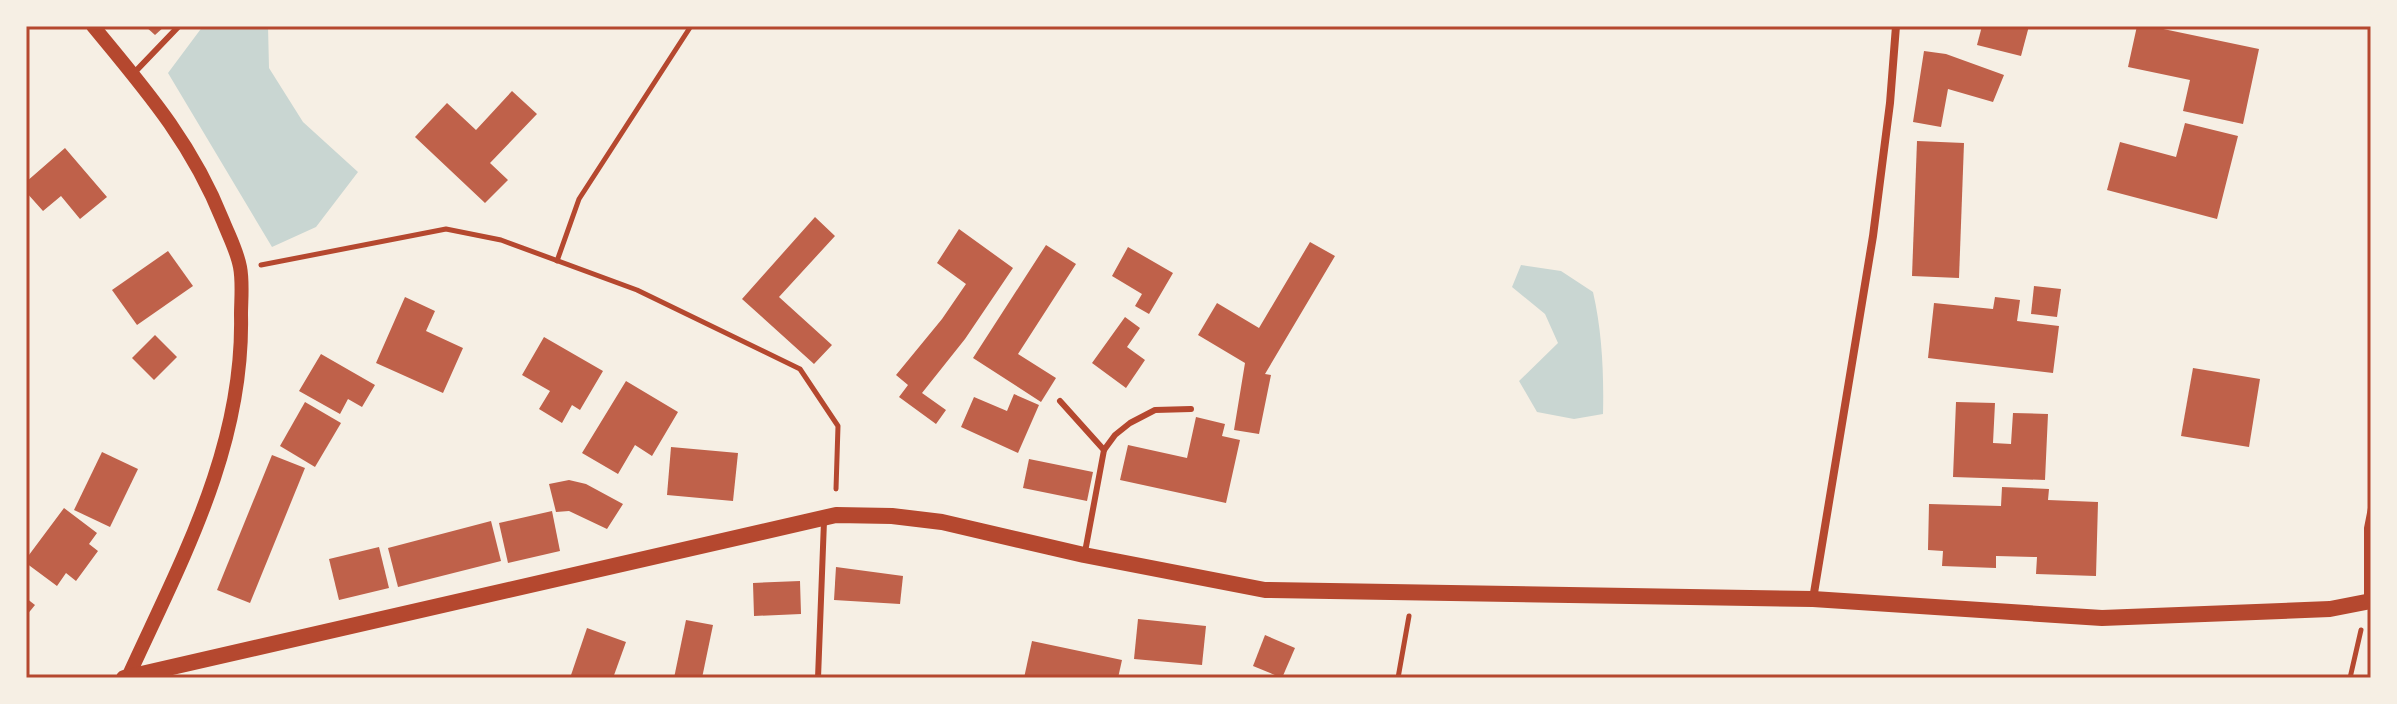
<svg xmlns="http://www.w3.org/2000/svg" width="2397" height="704" font-family="'Sofia Sans Condensed',sans-serif">
<style>
.water{fill:#c9d6d2}
.building{fill:#bf614a}
.lines{fill:none;stroke-linecap:round;stroke-linejoin:round}
.path{stroke:#b5482f;stroke-width:5}
.service{stroke:#b5482f;stroke-width:6}
.minor{stroke:#b5482f;stroke-width:8}
.tertiary{stroke:#b5482f;stroke-width:14}
.secondary{stroke:#b5482f;stroke-width:16}
.neatline{fill:none;stroke:#b5482f;stroke-width:3}
</style>
<rect width="100%" height="100%" fill="#f6efe4"/>
<g class="water">
<polygon points="203,26 268,26 269,68 303,122 358,172 316,227 272,247 168,73"/>
<path d="M1521,265L1561,271L1593,292C1602,331 1604,373 1603,414L1574,419L1537,412L1519,381L1558,343L1545,314L1512,287Z"/>
</g>
<g class="building">
<polygon points="145,26 165,26 155,35"/>
<polygon points="1982,26 2029,26 2021,56 1977,45"/>
<polygon points="2137,26 2149,26 2259,49 2243,124 2183,111 2190,80 2128,67"/>
<polygon points="1924,51 1946,54 2004,75 1993,102 1948,89 1941,127 1913,122"/>
<polygon points="512,91 537,114 490,163 508,180 485,203 415,137 447,103 476,130"/>
<polygon points="2185,123 2238,136 2217,219 2107,190 2120,142 2176,157"/>
<polygon points="1917,141 1964,143 1959,278 1912,276"/>
<polygon points="65,148 107,197 80,219 61,196 43,211 26,192 26,182"/>
<polygon points="815,217 835,236 779,297 832,345 814,364 742,299"/>
<polygon points="959,229 1013,268 965,339 922,393 946,410 936,424 899,397 908,385 896,375 942,319 966,284 937,263"/>
<polygon points="1310,242 1335,256 1265,374 1271,375 1259,434 1234,430 1245,363 1198,335 1217,303 1259,328"/>
<polygon points="1046,245 1076,264 1018,354 1056,378 1041,402 973,358"/>
<polygon points="1128,247 1173,273 1149,314 1135,306 1142,294 1112,276"/>
<polygon points="168,251 193,286 137,325 112,290"/>
<polygon points="2034,286 2061,289 2057,317 2031,314"/>
<polygon points="405,297 435,311 426,331 463,348 443,393 376,363"/>
<polygon points="1995,297 2020,300 2017,321 2059,326 2053,373 1928,358 1934,303 1993,309"/>
<polygon points="1125,317 1140,328 1127,347 1145,360 1126,388 1092,363"/>
<polygon points="155,335 177,357 154,380 132,358"/>
<polygon points="544,337 603,371 580,410 572,405 562,423 539,409 550,391 522,375"/>
<polygon points="321,354 375,385 362,407 348,399 340,414 299,391"/>
<polygon points="2193,368 2260,379 2249,447 2181,436"/>
<polygon points="626,381 678,412 652,456 635,445 618,474 582,453"/>
<polygon points="1014,394 1039,405 1018,453 961,427 974,397 1007,411"/>
<polygon points="305,402 341,423 315,467 280,446"/>
<polygon points="1956,402 1995,403 1993,443 2011,444 2013,413 2048,414 2045,480 1953,477"/>
<polygon points="1196,417 1225,424 1222,436 1240,440 1226,503 1120,480 1128,445 1187,458"/>
<polygon points="671,447 738,453 733,501 667,495"/>
<polygon points="102,452 138,469 110,527 74,510"/>
<polygon points="272,455 305,468 250,603 217,590"/>
<polygon points="1029,459 1093,472 1087,501 1023,488"/>
<polygon points="569,480 586,484 623,504 607,529 569,511 556,512 549,484"/>
<polygon points="2002,487 2049,489 2048,500 2098,502 2096,576 2036,574 2037,557 1996,556 1996,568 1942,566 1943,551 1928,550 1929,504 2001,506"/>
<polygon points="64,508 97,533 89,544 98,551 76,581 66,573 57,586 26,563 26,559"/>
<polygon points="552,511 560,551 508,563 499,523"/>
<polygon points="491,521 501,561 398,587 388,548"/>
<polygon points="379,547 389,588 339,600 329,559"/>
<polygon points="836,567 903,576 900,604 834,600"/>
<polygon points="800,581 801,614 754,616 753,583"/>
<polygon points="26,598 35,605 26,616"/>
<polygon points="1138,619 1206,626 1202,665 1134,659"/>
<polygon points="686,620 713,625 702,678 674,678"/>
<polygon points="587,628 626,642 613,678 570,678"/>
<polygon points="1265,635 1295,648 1282,678 1253,666"/>
<polygon points="1032,641 1122,660 1118,678 1024,678"/>
</g>
<g class="lines">
<g class="path">
<polyline points="557,261 579,199 691,26"/>
<polyline points="261,265 446,229 501,240 637,290 800,369 838,426 836,489"/>
<polyline points="1398,678 1409,616"/>
<polyline points="2350,678 2361,630"/>
</g>
<g class="service">
<polyline points="133,74 179,26"/>
<polyline points="1060,401 1104,450"/>
<polyline points="1085,552 1104,450 1115,435 1130,423 1155,410 1191,409"/>
<polyline points="2367,602 2367,528 2371,508"/>
<polyline points="818,678 824,521"/>
</g>
<polyline class="minor" points="1813,599 1873,236 1890,103 1896,26"/>
<path class="tertiary" d="M93,26C146,90 192,143 223,221C229,236 237,251 240,267C243,282 241,300 241,315C244,447 182,559 129,675"/>
<polyline class="secondary" points="124,678 836,515 892,516 942,522 1084,555 1265,590 1813,599 2102,618 2330,609 2371,601"/>
</g>
<rect width="2397" height="704" fill="none" stroke="#f6efe4" stroke-width="56"/>
<rect x="28" y="28" width="2341" height="648" class="neatline"/>
</svg>
